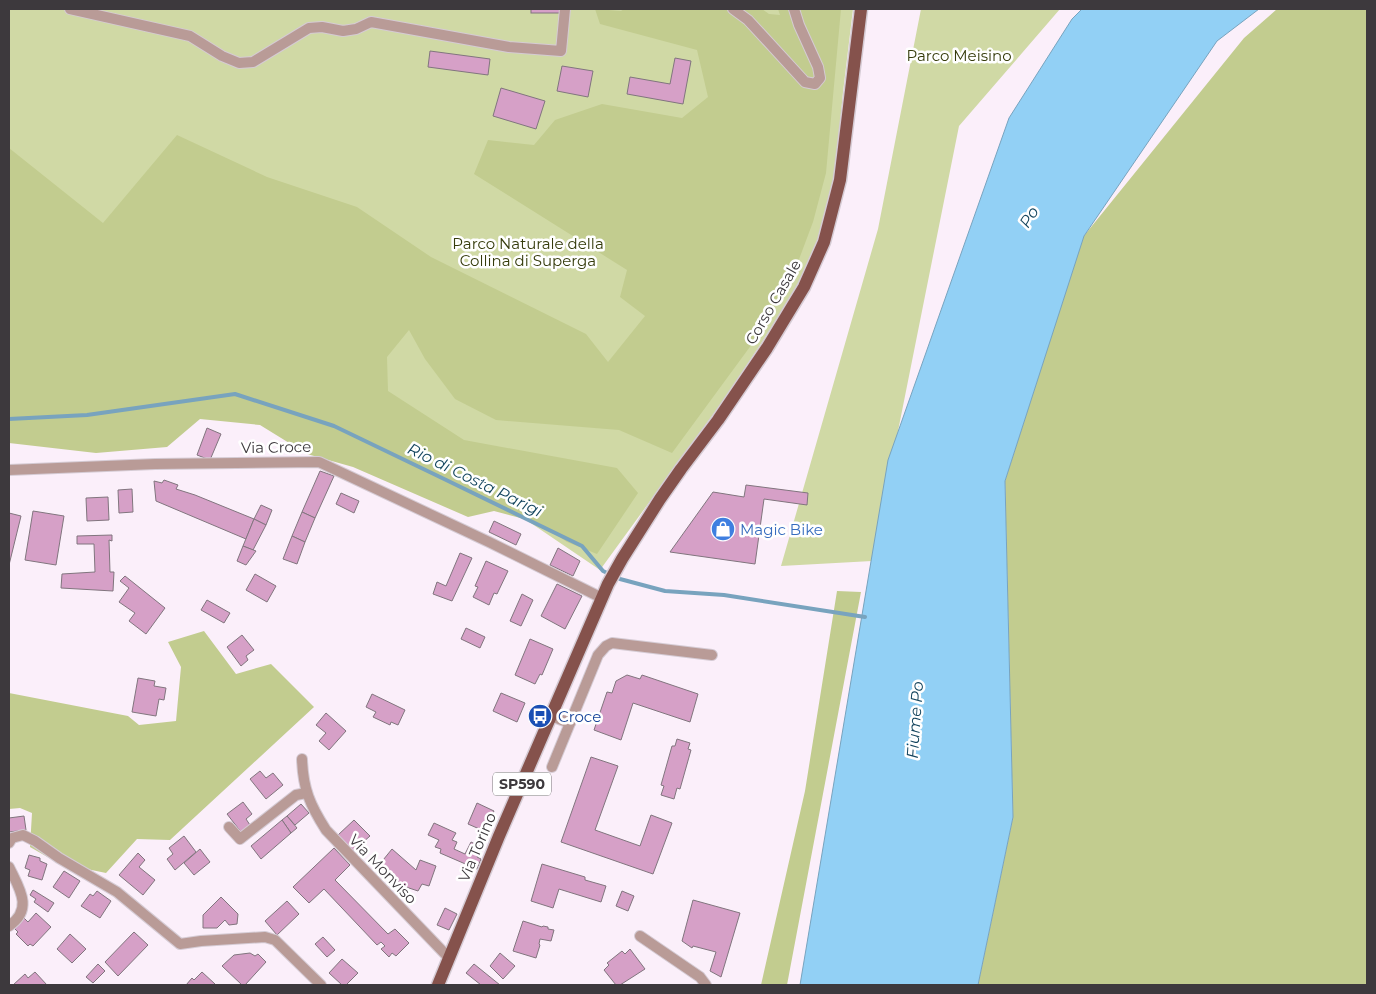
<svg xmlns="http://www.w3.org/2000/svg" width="1376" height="994" font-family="Montserrat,sans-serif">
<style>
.green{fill:#d0d9a5}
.forest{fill:#c2cc8f}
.water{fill:#92d0f5;stroke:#78a3be}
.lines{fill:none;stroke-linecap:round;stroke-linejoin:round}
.stream{stroke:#78a3be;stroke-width:4}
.building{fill:#d6a0c7;stroke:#81757e}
.minor-casing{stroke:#d5cbd4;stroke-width:12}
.primary-casing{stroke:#d5cbd4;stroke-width:15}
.minor{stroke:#b99b97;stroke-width:10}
.primary{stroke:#85524c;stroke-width:12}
.labels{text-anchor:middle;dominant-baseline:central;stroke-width:5;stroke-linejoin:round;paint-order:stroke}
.shield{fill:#fff;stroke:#777477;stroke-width:1}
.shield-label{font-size:14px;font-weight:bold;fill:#3d393d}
.park-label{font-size:15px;fill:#353b0b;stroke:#fff}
.street-label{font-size:15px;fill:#3d393d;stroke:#fff}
.shop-label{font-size:15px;fill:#366cbe;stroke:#fff;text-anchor:start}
.transit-label{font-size:15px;fill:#164399;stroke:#fff;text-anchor:start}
.water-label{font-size:16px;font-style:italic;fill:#15465f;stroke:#fff}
</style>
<rect width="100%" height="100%" fill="#fbeffa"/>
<g class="green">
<polygon points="9,9 853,9 843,92 835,178 818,240 796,288 762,342 725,398 600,570 488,494 270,410 9,427"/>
<polygon points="921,9 1060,9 959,126 872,561 781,566 878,229"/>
</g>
<g class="forest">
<polygon points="595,9 621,11 624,9 762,9 769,14 780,15 778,9 841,9 826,173 813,222 792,278 752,344 672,453 619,430 496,420 455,399 425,359 409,330 387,357 388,391 464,440 617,468 638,493 597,554 567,542 539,523 494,511 468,517 353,467 307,454 260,425 200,419 167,447 96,453 9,443 9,148 103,223 177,135 267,177 357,207 431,257 586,334 608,362 645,316 620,297 627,270 474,174 488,140 534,145 555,120 602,104 682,118 708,97 697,50 600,24"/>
<polygon points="1277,9 1367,9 1367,985 978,985 1013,817 1005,481 1083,237 1244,38"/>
<polygon points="837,591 861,592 787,985 761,985 805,791"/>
<polygon points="204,631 236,674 271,664 314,707 170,840 137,839 106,873 58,863 30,847 32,813 20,808 9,809 9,693 128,716 139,725 176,721 181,667 168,642"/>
</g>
<polygon class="water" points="1082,9 1259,9 1217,41 1084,236 1005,481 1013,817 978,985 800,985 888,460 1009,118 1072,19"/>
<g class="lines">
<polyline class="stream" points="9,419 87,415 235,394 334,426 440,477 582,546 603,571 620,579 665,591 724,595 865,617"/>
</g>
<g class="building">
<rect x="531" y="9" width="32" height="4"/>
<polygon points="430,51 490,59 488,75 428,67"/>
<polygon points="675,58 691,61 683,104 627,94 630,77 670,84"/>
<polygon points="562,66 593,71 588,97 557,91"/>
<polygon points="501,88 545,101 536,129 493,116"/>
<polygon points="207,428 221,434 210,460 197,455"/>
<polygon points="320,471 334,476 315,518 302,512"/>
<polygon points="164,480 178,485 176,489 195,495 254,519 246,539 156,501 154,481 162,483"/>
<polygon points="746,485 808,493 807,505 764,499 755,564 670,552 713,492 744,497"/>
<polygon points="132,489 133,512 119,513 118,490"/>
<polygon points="341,493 359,501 354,513 336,504"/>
<polygon points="108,497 109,520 87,521 86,498"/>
<polygon points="261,505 272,510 266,525 254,519"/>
<polygon points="33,511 64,516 56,565 25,560"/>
<polygon points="302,512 315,518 305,542 292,536"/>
<polygon points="9,513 21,516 9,565"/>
<polygon points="254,519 266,525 253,550 243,546"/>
<polygon points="494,521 521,534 516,545 489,532"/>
<polygon points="112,535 112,541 109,540 110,572 114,572 113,591 61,588 62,574 95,572 94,544 77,544 77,536"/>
<polygon points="292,536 305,542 297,564 283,559"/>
<polygon points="243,546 256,551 246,565 237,561"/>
<polygon points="558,548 580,561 573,576 550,565"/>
<polygon points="460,553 472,558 452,601 433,594 437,582 446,586"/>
<polygon points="486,561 508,571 497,594 494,593 489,605 473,597 478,587 475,586"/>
<polygon points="255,574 276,586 267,602 246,590"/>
<polygon points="125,576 165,608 146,634 129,621 135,613 119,602 129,588 120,581"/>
<polygon points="557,584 582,596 565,629 541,616"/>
<polygon points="522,594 533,600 521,626 510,621"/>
<polygon points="207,600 230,613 224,623 201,610"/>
<polygon points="466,628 485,637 480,648 461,639"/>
<polygon points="242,635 254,650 246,656 248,660 241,666 227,647"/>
<polygon points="530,639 553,649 542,675 540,674 535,684 515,675"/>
<polygon points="627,675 640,679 642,675 698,694 690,722 633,703 621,740 594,730 607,692 612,693 616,681"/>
<polygon points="138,678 155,681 154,686 166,688 164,700 159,699 156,716 132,712"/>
<polygon points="501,693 525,703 517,722 493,711"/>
<polygon points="372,694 405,710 398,725 391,722 390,725 373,717 376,712 366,707"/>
<polygon points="326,713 346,731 329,750 319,741 326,733 316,725"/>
<polygon points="677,739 690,743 688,749 691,750 680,789 677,788 674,799 661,795 664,786 661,785 672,746 675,746"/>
<polygon points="591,757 618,766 595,830 640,846 651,815 672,823 653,874 561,842"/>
<polygon points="260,771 266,778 273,773 283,785 266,799 250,779"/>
<polygon points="243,802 252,814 246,819 250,825 241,832 227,814"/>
<polygon points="477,803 494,811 484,831 468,824"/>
<polygon points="301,804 309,813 295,825 287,816"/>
<polygon points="24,816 26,830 9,832 9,818"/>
<polygon points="287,816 297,828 291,833 282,820"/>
<polygon points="282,820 291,833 261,859 251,846"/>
<polygon points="354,820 370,836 353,851 338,835"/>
<polygon points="434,823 456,833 452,840 457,842 454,849 465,854 471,842 482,847 477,857 481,859 477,869 440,853 441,849 435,847 439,840 428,835"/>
<polygon points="184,836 196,852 175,870 167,859 173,854 169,848"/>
<polygon points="334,848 350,865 335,880 388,934 395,929 409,943 396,956 392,953 389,957 381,949 385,946 381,942 377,945 324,889 309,903 293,887"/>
<polygon points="200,849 210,862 194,875 184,863"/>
<polygon points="392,849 416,870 420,860 436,866 429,886 422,884 418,891 403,886 379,865"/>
<polygon points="138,853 145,860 139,867 155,880 143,895 119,875"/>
<polygon points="29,855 40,858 40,861 47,864 42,880 28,876 30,870 25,868"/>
<polygon points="542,864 585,877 585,880 606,886 601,902 559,889 553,908 531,901"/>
<polygon points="64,871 80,881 69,898 53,887"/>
<polygon points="33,890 54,903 48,912 34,902 36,899 30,895"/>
<polygon points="97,891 111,901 100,918 81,906 90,894 93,896"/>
<polygon points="622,891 634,896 628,911 616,906"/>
<polygon points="221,897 238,914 237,924 229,925 225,920 217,928 203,928 203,915"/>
<polygon points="693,900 740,913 721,977 710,971 716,952 693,946 692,948 682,941"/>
<polygon points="287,901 299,914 277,935 265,921"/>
<polygon points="445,908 457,914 449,930 437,925"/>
<polygon points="36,913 51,927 33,946 30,944 28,946 16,934 18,932 14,928 24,918 28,922"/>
<polygon points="523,921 542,927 543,926 548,927 548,929 554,930 551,941 540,939 539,944 540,945 536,958 513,951"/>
<polygon points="134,932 148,945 118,976 105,962"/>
<polygon points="70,934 86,949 72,963 57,949"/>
<polygon points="323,937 335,950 327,957 315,944"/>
<polygon points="630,949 645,969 620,985 616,985 604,970 609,965 607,963 622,951 625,954"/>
<polygon points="250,953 255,956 258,954 266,962 245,985 242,985 222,966 234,955"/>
<polygon points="500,953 515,966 503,979 490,966"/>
<polygon points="342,959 358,973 346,985 342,985 329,973"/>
<polygon points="98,964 105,971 93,983 86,977"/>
<polygon points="474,964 500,985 481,985 466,973"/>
<polygon points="35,972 47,985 13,985 25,974 28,978"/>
<polygon points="202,972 215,984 213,985 186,985 192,978 194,980"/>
</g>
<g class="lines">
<g class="minor-casing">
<g id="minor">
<polyline points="70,9 190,36 222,56 239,63 253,62 309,28 322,27 343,31 356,29 371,22 509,47 561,51 565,9"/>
<polyline points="733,9 748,20 805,82 815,84 820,78 818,67 799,25 794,9"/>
<polyline points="9,470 155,464 319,462 489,542 602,598"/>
<polyline points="551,716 570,723"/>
<path d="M302,759C303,789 310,805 326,830L449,958"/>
<polyline points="552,767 598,655 606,646 612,643 712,655"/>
<polyline points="229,827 240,839 296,795 306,793"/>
<polyline points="9,843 12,838 23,835 35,841 59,858 117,892 180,944 201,941 265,937 275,940 321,985"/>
<path d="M9,867C19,888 34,909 9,926"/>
<polyline points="640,936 700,977 706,985"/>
</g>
</g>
<g class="primary-casing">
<polyline id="primary" points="438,985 499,836 608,584 622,559 660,499 681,469 718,420 767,348 804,287 824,242 840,180 861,9"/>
</g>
<use href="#minor" class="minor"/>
<use href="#primary" class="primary"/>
</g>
<defs>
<g id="shop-disc" transform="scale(1.25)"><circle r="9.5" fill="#3f7fe0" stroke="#fff"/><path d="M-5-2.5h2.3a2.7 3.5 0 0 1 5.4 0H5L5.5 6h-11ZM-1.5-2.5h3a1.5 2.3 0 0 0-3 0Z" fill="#fff"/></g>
<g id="bus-disc" transform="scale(1.25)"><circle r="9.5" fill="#1a4fb4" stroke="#fff"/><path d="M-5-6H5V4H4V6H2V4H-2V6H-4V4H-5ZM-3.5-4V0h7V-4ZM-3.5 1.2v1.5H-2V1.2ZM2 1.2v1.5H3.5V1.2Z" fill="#fff"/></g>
</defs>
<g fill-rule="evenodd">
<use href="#shop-disc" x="723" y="529"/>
<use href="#bus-disc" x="540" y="716"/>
</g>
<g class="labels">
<rect class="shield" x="493" y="772.5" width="58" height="23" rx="4"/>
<g class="shield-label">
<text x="522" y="784">SP590</text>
</g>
<g class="park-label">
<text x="959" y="55">Parco Meisino</text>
<text x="528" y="243">Parco Naturale della<tspan x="528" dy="17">Collina di Superga</tspan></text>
</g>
<g class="street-label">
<text transform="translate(773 302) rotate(-60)">Corso Casale</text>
<text transform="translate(276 447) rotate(-1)">Via Croce</text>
<text transform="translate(477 847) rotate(-67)">Via Torino</text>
<text transform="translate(383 869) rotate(46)">Via Monviso</text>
</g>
<g class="shop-label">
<text x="740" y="529">Magic Bike</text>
</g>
<g class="transit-label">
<text x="558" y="716">Croce</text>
</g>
<g class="water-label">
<text transform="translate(1029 217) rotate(-58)">Po</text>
<text transform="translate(475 480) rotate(26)">Rio di Costa Parigi</text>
<text transform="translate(915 720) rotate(-86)">Fiume Po</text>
</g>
</g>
<rect width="1376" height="994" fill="none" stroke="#3d393d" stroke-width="20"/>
</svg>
